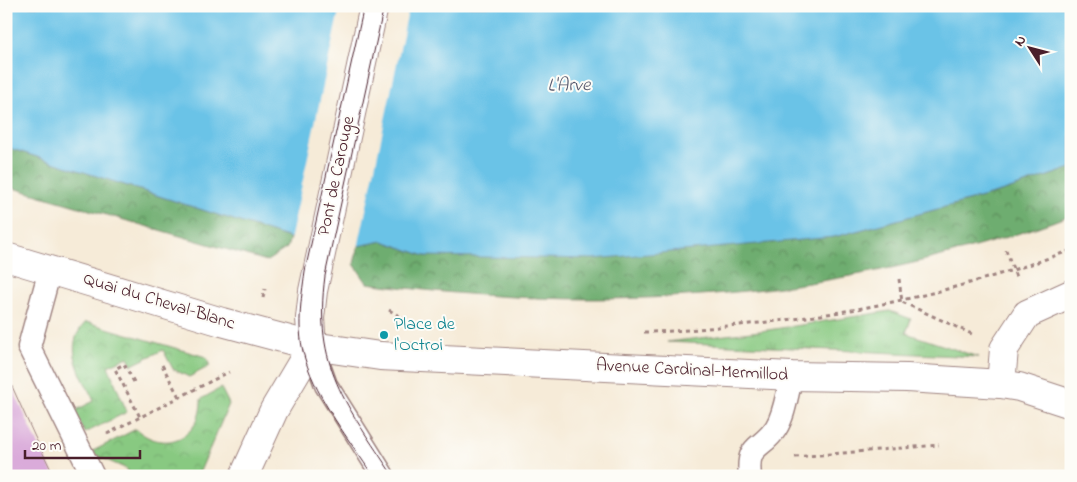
<svg xmlns="http://www.w3.org/2000/svg" width="1077" height="482" font-family="'Indie Flower',sans-serif">
<style>
.grass{fill:url(#grass-tufts);stroke:#697456}
.forest{fill:url(#forest-crowns);stroke:#5c664d}
.park{fill:url(#park-crowns);stroke:#697456}
.water{fill:#6ac3e7;stroke:#5a7189}
.pier{fill:#f6ebd8}
.building{fill:#daabda}
.lines{fill:none;stroke-linecap:round;stroke-linejoin:round}
.lane-casing{stroke:#a08582;stroke-width:25}
.street-casing{stroke:#a08582;stroke-width:30}
.secondary-casing{stroke:#a08582;stroke-width:30}
.path{stroke:#a08582;stroke-width:3;stroke-dasharray:4 4;stroke-linecap:butt}
.lane{stroke:#fff;stroke-width:22}
.street{stroke:#fff;stroke-width:28}
.secondary{stroke:#fff;stroke-width:28}
.tram{stroke:#4a1f2b;stroke-width:1}
.culture-dot{fill:#0f9aa8;stroke:#fdfcf7;stroke-width:2}
.labels{text-anchor:middle;dominant-baseline:central;stroke-width:4;stroke-linejoin:round;paint-order:stroke}
.street-label{font-size:18px;fill:#4a1f2b;stroke:#fdfcf7}
.culture-label{font-size:18px;fill:#0d838f;stroke:#fdfcf7;text-anchor:start}
.water-label{font-size:19px;font-style:italic;fill:#55586d;stroke:#fdfcf7}
</style>
<defs>
<pattern id="grass-tufts" width="24" height="20" patternUnits="userSpaceOnUse" patternTransform="scale(1.25)"><rect width="24" height="20" fill="#88c981"/><path d="M3 7l-1-3M5 7V3M7 7l1-3M15 17l-1-3M17 17v-4M19 17l1-3" fill="none" stroke="#77ac70"/></pattern>
<pattern id="forest-crowns" width="20" height="18" patternUnits="userSpaceOnUse" patternTransform="scale(1.25)"><rect width="20" height="18" fill="#6ead6f"/><path d="M2 6a3 3 0 1 1 6 0M12 15a3 3 0 1 1 6 0" fill="none" stroke="#5c8c5b"/></pattern>
<pattern id="park-crowns" width="20" height="18" patternUnits="userSpaceOnUse" patternTransform="scale(1.25)"><rect width="20" height="18" fill="#88c981"/><path d="M2 6a3 3 0 1 1 6 0M12 15a3 3 0 1 1 6 0" fill="none" stroke="#77ac70"/></pattern>
</defs>
<rect width="100%" height="100%" fill="#fdfcf7"/>
<filter id="ink" filterUnits="userSpaceOnUse"><feTurbulence type="fractalNoise" baseFrequency=".02" numOctaves="2"/><feDisplacementMap in="SourceGraphic" scale="10" xChannelSelector="R" yChannelSelector="G"/><feConvolveMatrix kernelMatrix="1 2 1 2 8 2 1 2 1" color-interpolation-filters="sRGB"/></filter>
<filter id="wash" filterUnits="userSpaceOnUse"><feTurbulence type="fractalNoise" baseFrequency=".0096" numOctaves="4" result="noise"/><feDisplacementMap in="SourceGraphic" scale="20" xChannelSelector="R" yChannelSelector="G"/><feGaussianBlur stdDeviation="1.12" result="paint"/><feColorMatrix in="noise" values="0 0 0 0 0 0 0 0 0 0 0 0 0 0 0 0 0 1.4 0 .05"/><feComposite in="paint" operator="in"/></filter>
<g filter="url(#wash)">
<rect width="100%" height="100%" fill="#f6ebd8"/>
<polygon class="grass" points="890,311 911,319 906,333 978,357 667,342 768,330"/>
<g class="forest">
<polygon points="6,147 290,238 287,248 267,261 6,186"/>
<path d="M1071,168V215C847,300 602,316 367,283L354,264L358,246L383,241L425,256L834,237L1004,191Z"/>
</g>
<g class="park">
<path d="M86,322L206,357L210,366L189,377L173,369L163,350L132,365L128,357L108,366L127,412L85,433L74,411L94,401C82,375 61,347 86,322Z"/>
<path d="M221,388L229,404L198,476H130L127,469L95,455L93,451L136,429C165,455 202,437 201,399Z"/>
</g>
<polygon class="water" points="6,6 1071,6 1071,168 1004,191 834,237 594,259 425,256 383,241 358,246 290,238 6,147"/>
<polygon class="pier" points="340,6 409,6 358,248 290,241"/>
<g id="blocks">
<polygon class="building" points="6,373 34,435 54,476 6,476"/>
</g>
</g>
<g filter="url(#ink)">
<use href="#blocks" fill-opacity="0" stroke="#a08582" stroke-width="1"/>
<g class="lines">
<g class="lane-casing">
<g id="lane">
<polyline points="50,270 29,347 93,476"/>
<polyline points="312,346 326,385 383,476"/>
<path d="M750,476C746,443 762,450 776,428C785,414 787,392 792,376"/>
</g>
</g>
<g class="street-casing">
<polyline id="street" points="1001,384 1004,349 1027,314 1071,294"/>
</g>
<g class="secondary-casing">
<g id="secondary">
<polyline points="6,257 222,322 312,346 380,356 792,376 907,378 1001,384 1019,387 1071,404"/>
<polyline points="312,346 310,318 313,291 374,6"/>
<polyline points="244,476 274,410 312,346"/>
</g>
</g>
<g class="path">
<polyline points="1006,250 1017,280"/>
<polyline points="899,279 902,302 974,335"/>
<polyline points="263,298 265,289"/>
<polyline points="389,310 408,321"/>
<path d="M644,332C672,332 700,329 727,326C848,316 957,292 1071,250"/>
<polyline points="162,365 179,397"/>
<polyline points="134,382 124,364 115,369 140,417"/>
<polyline points="107,434 229,372"/>
<polyline points="795,457 939,445"/>
</g>
<use href="#lane" class="lane"/>
<use href="#street" class="street"/>
<use href="#secondary" class="secondary"/>
<g class="tram">
<path d="M364,6L305,271C301,300 296,330 305,359C318,401 349,439 373,476"/>
<path d="M384,6L325,276C313,367 346,404 393,476"/>
</g>
</g>
</g>
<circle class="culture-dot" cx="384" cy="335" r="5"/>
<g class="labels">
<g class="street-label">
<text transform="translate(337 176) rotate(-78)">Pont de Carouge</text>
<text transform="translate(159 302) rotate(17)">Quai du Cheval-Blanc</text>
<text transform="translate(692 371) rotate(3)">Avenue Cardinal-Mermillod</text>
</g>
<g class="culture-label">
<text x="394" y="325">Place de<tspan x="394" dy="21">l'Octroi</tspan></text>
</g>
<g class="water-label">
<text transform="translate(569 86) rotate(-1)">L'Arve</text>
</g>
</g>
<rect width="1077" height="482" fill="none" stroke="#fdfcf7" stroke-width="25"/>
<g transform="translate(1030 48) rotate(306)" stroke="#fdfcf7" stroke-width="4" paint-order="stroke">
<path d="M0-4L9 19L0 12L-9 19Z" fill="#4a1f2b"/>
<text y="-8" font-size="14" font-weight="bold" text-anchor="middle" fill="#4a1f2b">N</text>
</g>
<path d="M25 450v8h115v-8" fill="none" stroke="#4a1f2b" stroke-width="2.5"/>
<text x="32" y="450" font-size="15" fill="#4a1f2b" stroke="#fdfcf7" stroke-width="4" paint-order="stroke">20 m</text>
</svg>
